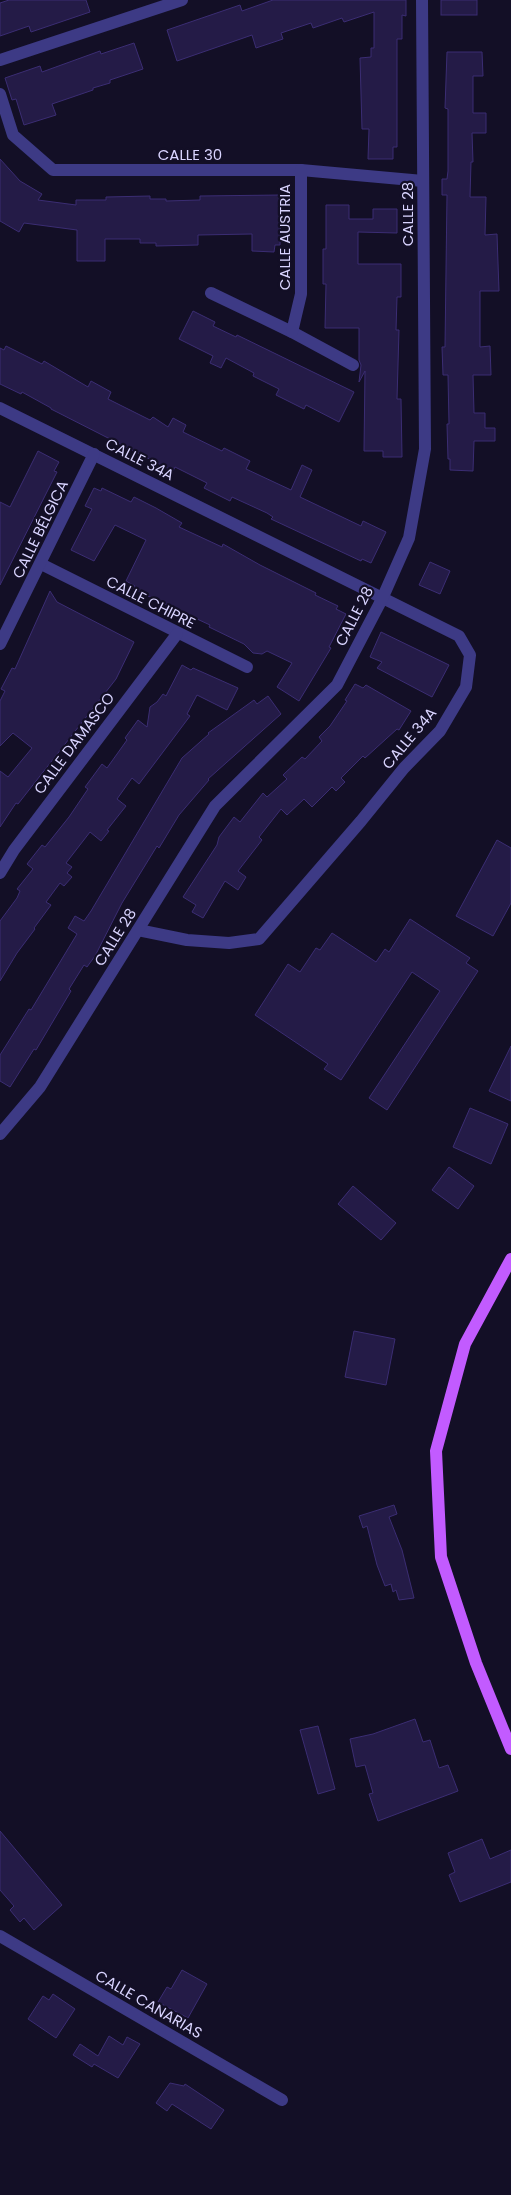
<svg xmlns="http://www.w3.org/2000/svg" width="511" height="2195" font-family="Poppins,sans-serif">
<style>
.building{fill:#241b47;stroke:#3b2d73}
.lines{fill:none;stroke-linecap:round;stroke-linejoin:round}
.minor{stroke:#3d3a85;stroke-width:12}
.major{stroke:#c25bff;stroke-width:12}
.labels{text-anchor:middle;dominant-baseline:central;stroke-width:4.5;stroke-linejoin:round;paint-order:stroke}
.street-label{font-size:15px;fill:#d9d4ff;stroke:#130f26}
</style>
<rect width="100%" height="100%" fill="#130f26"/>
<g class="building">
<polygon points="9,0 86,0 90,12 31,32 29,26 0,36 0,3"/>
<polygon points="273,0 406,0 406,16 402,15 402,39 397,39 397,147 393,147 393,159 368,159 369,129 362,129 360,58 371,57 371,48 374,48 374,12 344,22 342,18 313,28 311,23 281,33 283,39 256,48 252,35 177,61 167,30 240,5 242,11"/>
<rect x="441" y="0" width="36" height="15"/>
<polygon points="134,43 143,69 110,80 110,83 93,88 93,90 52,104 56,115 24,125 16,99 12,100 5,78 40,66 42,72 100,51 101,54"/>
<polygon points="447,52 482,52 483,76 473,76 473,113 486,113 486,133 472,133 473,162 471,162 470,197 486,197 485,235 497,234 499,291 480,291 480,347 490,346 491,375 473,375 474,413 485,413 485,428 495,428 495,441 474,441 473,471 450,470 450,459 448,459 447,424 449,424 448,375 443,375 442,347 445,347 447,195 442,195 442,179 447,179 448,171 448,109 445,108"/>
<polygon points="0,159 20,181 42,194 38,200 76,205 76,200 106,200 106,197 150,196 150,199 166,199 166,201 200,200 200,196 281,195 280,245 275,245 274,252 252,251 252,234 198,235 198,245 156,246 156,243 140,243 140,239 105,239 105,261 77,261 77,230 24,223 19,232 0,221"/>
<polygon points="326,205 349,205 349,219 373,219 373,209 397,209 397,233 358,232 358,264 401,264 401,297 397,297 396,330 399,330 397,399 401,399 402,457 383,457 383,451 364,451 365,371 359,382 361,365 359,360 359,328 325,328 326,284 323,284 323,249 326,249"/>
<polygon points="193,311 215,322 213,326 236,337 237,335 354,392 339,422 306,405 304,409 276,395 279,389 253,376 254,373 226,358 221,368 210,363 213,356 179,339"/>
<polygon points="6,346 42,364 44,361 88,387 91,381 111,392 108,399 150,420 153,417 168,427 173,418 186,425 183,432 222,451 224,448 250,461 246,469 291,490 302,465 312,470 300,497 361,526 363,521 386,532 371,563 362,559 361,561 271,519 273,517 267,513 232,497 230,501 204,488 207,483 175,467 173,471 51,409 51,408 22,392 21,394 0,384 0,348 4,350"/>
<polygon points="38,451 59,462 54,471 57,472 0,585 0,502 10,507"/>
<polygon points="94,488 101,491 102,488 131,502 134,497 156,508 182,523 179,527 222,547 223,544 260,565 316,593 315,595 338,606 336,609 346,614 329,647 331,648 299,701 277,687 292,663 267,651 262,654 253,653 244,644 209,627 210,625 154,599 134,589 135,586 126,581 146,540 115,525 94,561 71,550 92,509 85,506"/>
<polygon points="430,562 450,571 440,594 419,585"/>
<polygon points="50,591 57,602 134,642 116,679 18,804 16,803 0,827 0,771 8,777 32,748 13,733 0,746 0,701 5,691 1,689 12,668 15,669"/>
<polygon points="381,632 449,665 432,697 377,668 382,662 370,657"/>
<polygon points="182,665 191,670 193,668 238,688 227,710 197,695 187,714 190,716 139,784 132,778 117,799 126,806 107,830 109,831 101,841 90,832 66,863 72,867 67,873 72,877 64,886 60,883 46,902 51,905 34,928 35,929 17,953 0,981 0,921 17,898 20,891 17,889 33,869 27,864 42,845 45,847 69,817 88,789 85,787 102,764 107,768 127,740 125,738 138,720 147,727 150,707 157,702 163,694 166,696"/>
<polygon points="355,684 363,688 366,685 411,711 399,730 397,729 365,758 363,756 341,778 345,782 336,791 332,787 312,807 304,799 287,815 281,809 259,837 262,840 238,871 246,877 238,890 225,881 203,918 192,912 196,905 183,897 217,845 219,837 234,817 240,822 263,793 267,797 287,779 283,775 302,757 305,759 322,741 319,737 330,726 347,701 345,700"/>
<polygon points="268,696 281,714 208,779 209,780 179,815 159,848 157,846 122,903 95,956 87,967 84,965 69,989 71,991 36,1050 34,1049 10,1087 0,1081 0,1055 29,1009 31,1010 77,934 68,928 75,916 84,921 91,911 182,758 209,734 208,733 254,700 257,704"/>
<polygon points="497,840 511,848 511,903 493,936 456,916"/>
<polygon points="410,919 470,958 466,963 478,971 387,1110 369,1098 440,991 412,972 341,1080 324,1069 328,1064 255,1015 288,964 300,972 316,948 320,950 332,933 376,962 385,949 389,952"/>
<polygon points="511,1046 511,1101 489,1091"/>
<polygon points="470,1108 508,1124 491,1164 453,1147"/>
<polygon points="449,1167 474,1186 458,1209 432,1190"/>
<polygon points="353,1186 396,1223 381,1240 338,1204"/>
<polygon points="354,1331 395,1339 386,1385 345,1377"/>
<polygon points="394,1505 397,1514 389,1517 402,1550 414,1598 399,1600 396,1590 393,1592 391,1584 385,1586 377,1565 367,1526 363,1528 359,1516"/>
<polygon points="415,1719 423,1742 430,1740 439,1768 448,1765 458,1791 378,1821 369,1794 373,1793 365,1765 356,1767 350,1739 373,1734"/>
<polygon points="318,1726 335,1789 318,1794 300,1730"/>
<polygon points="0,1831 62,1905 34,1930 24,1918 20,1922 10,1910 14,1906 0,1890"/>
<polygon points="482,1839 490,1859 511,1850 511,1882 460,1902 449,1875 455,1872 448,1853"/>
<polygon points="182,1970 207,1984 188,2018 158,2002 167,1987 171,1989"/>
<polygon points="53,1994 75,2009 56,2038 28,2019 43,1996 49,2000"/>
<polygon points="109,2036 123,2045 127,2037 140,2044 118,2078 94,2064 92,2067 73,2055 80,2044 98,2056"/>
<polygon points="170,2083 184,2086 185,2084 224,2110 211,2129 172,2104 167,2111 156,2103"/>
</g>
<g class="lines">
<g class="minor">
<polyline points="0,60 182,0"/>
<polyline points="0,94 13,135 53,170 301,170 423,181"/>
<polyline points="211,293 292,332 353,365"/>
<polyline points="292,332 301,294 301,170"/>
<polyline points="0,408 459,636 470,655 466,687 440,731 404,768 361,821 259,939 229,943 187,940 138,930"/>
<polyline points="41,564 247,667"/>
<polyline points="0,644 94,454"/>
<polyline points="0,873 14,850 177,634"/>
<polyline points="0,1134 40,1087 215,806 337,685 382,599 409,538 425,449 422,0"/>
<polyline points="0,1936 282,2100"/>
</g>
<polyline class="major" points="511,1259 465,1344 436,1451 441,1557 476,1663 511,1749"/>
</g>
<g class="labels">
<g class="street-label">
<text x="190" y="154">CALLE 30</text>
<text transform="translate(407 214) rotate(-90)">CALLE 28</text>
<text transform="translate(284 237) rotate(-90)">CALLE AUSTRIA</text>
<text transform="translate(140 459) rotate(27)">CALLE 34A</text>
<text transform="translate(40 529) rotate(-64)">CALLE BÉLGICA</text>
<text transform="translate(151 602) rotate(27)">CALLE CHIPRE</text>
<text transform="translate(354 616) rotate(-63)">CALLE 28</text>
<text transform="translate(409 738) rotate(-50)">CALLE 34A</text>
<text transform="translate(74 743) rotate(-53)">CALLE DAMASCO</text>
<text transform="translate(115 937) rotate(-58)">CALLE 28</text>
<text transform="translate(149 2004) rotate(30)">CALLE CANARIAS</text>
</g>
</g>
</svg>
